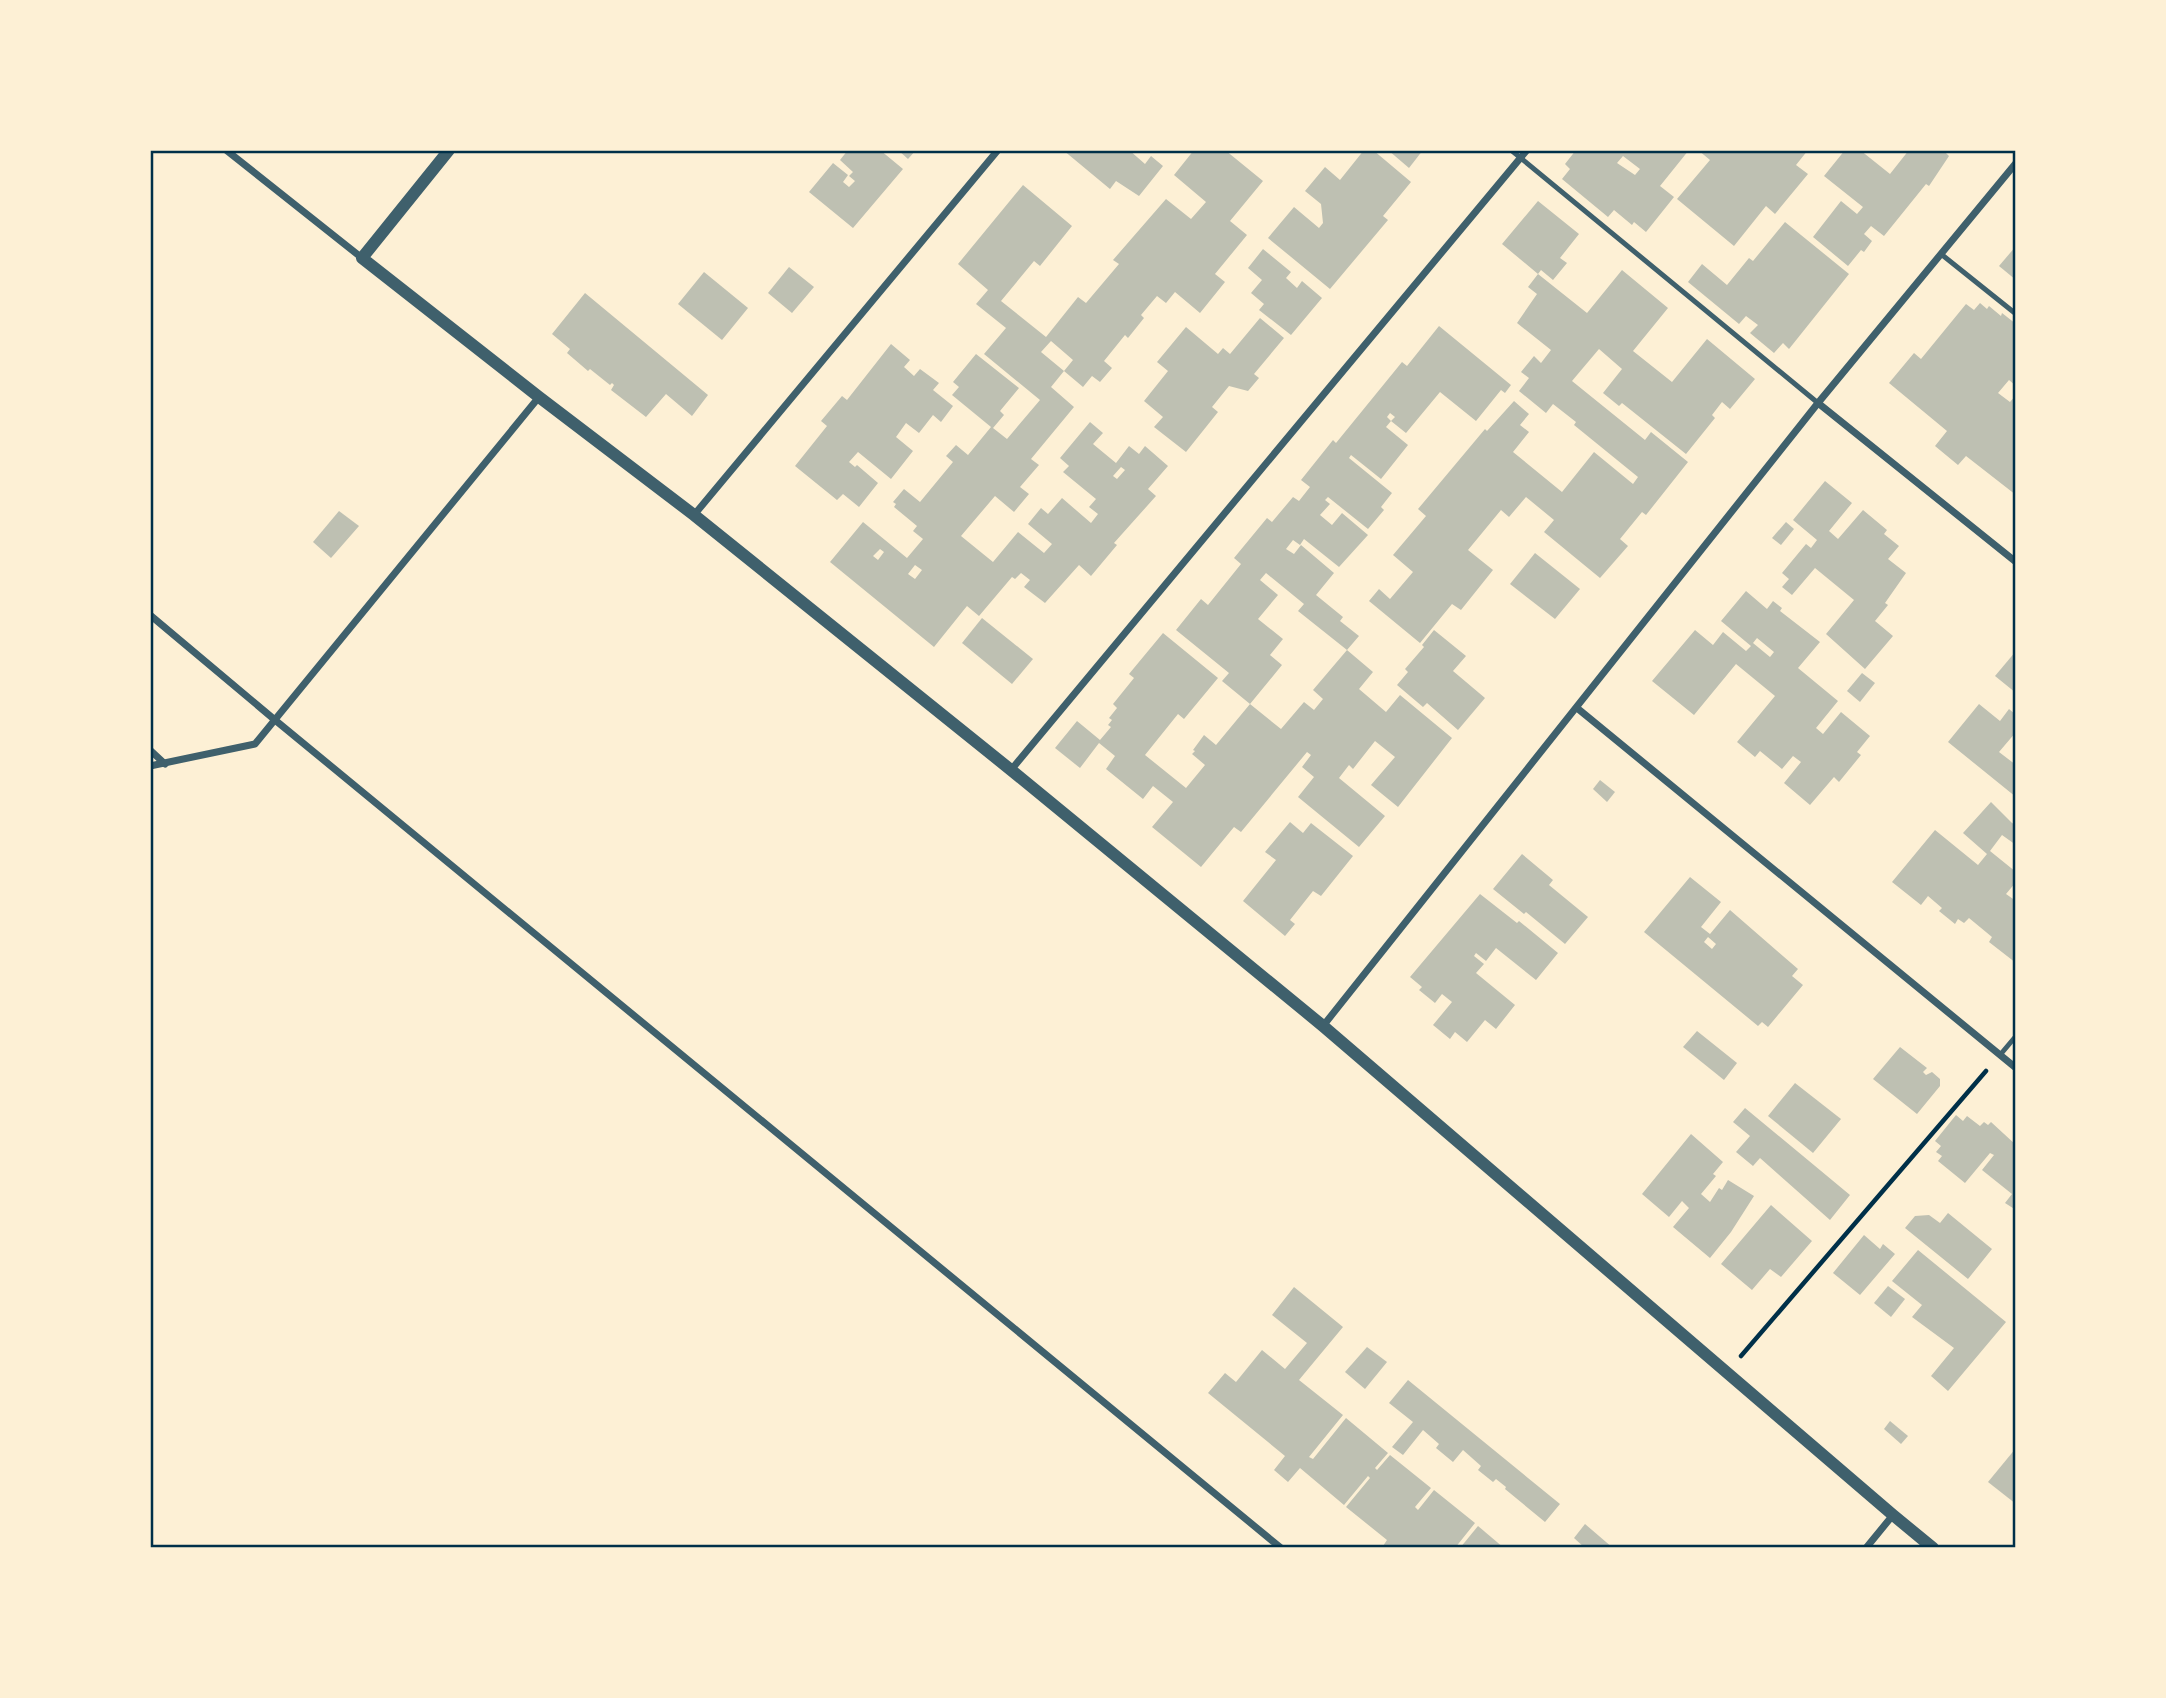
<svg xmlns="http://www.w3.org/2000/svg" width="2166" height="1698" font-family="Literata,serif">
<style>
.building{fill:#bec0b2;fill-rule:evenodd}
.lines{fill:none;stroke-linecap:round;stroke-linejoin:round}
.path{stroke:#003049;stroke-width:4.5}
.service{stroke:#3f606c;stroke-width:5}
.minor{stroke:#3f606c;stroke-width:7}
.tertiary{stroke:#3f606c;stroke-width:12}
.neatline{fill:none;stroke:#003049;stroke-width:2.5}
</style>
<rect width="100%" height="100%" fill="#fdf0d5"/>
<g class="building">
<polygon points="848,150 880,150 903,169 853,228 809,192 833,163 848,175 843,182 849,187 855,181 849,176 853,172 840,160"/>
<polygon points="898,150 916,150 908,159"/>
<polygon points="1063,150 1129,150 1145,164 1151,156 1163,166 1139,196 1116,181 1110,189"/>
<path d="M1194,150H1225L1263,181L1230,221L1247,235L1215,274L1225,282L1200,313L1175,292L1166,303L1157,296L1141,315L1144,318L1128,338L1125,335L1104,361L1112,368L1100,382L1092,376L1083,387L1064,371L1073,360L1051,341L1041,352L1064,371L1051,387L1074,407L1031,459L1039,465L1020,487L1029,494L1014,512L995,496L961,536L993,562L1018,532L1044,553L1052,544L1028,524L1041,508L1048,514L1062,498L1091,523L1098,514L1089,507L1096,499L1063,472L1069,466L1060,458L1090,422L1103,433L1093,444L1116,463L1129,446L1139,454L1145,446L1168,466L1148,489L1156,496L1114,543L1117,545L1091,576L1079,565L1045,603L1024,587L1030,580L1021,573L1015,579L1012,577L979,616L967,606L934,647L830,562L863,522L907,558L923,539L913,531L917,526L894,507L896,504L893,502L904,489L920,502L953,462L946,456L956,445L968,455L991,427L952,395L959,387L953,382L976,354L1019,388L1000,411L1004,415L993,428L1007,439L1040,400L984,354L1006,328L976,304L988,290L958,264L1023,185L1072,226L1040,266L1034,261L1001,301L1046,337L1078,297L1086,303L1119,264L1113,260L1166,199L1191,219L1206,202L1174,175ZM1121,467L1125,470L1117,479L1113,476ZM880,549L884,552L878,560L873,556ZM915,565L922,570L915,579L908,574Z"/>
<polygon points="1364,150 1373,150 1411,182 1383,216 1388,220 1330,289 1268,238 1294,207 1319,228 1323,223 1321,204 1305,191 1325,167 1340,180"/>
<polygon points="1388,150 1423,150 1409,168"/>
<path d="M1576,150H1689L1660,186L1674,197L1646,232L1634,222L1632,225L1614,210L1608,217L1562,179L1570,169L1565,164ZM1623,156L1640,169L1635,175L1617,163Z"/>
<polygon points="1698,150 1808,150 1796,165 1808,174 1775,214 1766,206 1734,246 1677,199 1710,160"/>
<polygon points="1845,150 1860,150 1890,174 1909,150 1943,150 1949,156 1929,186 1926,184 1884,236 1871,226 1864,234 1872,241 1864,252 1861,250 1848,266 1813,237 1841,201 1857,214 1863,207 1824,176"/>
<polygon points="1538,201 1579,234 1560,258 1567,263 1553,280 1541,270 1538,274 1502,244"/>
<polygon points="1785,222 1849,274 1789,349 1783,343 1774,353 1750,333 1758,325 1746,316 1739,324 1688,282 1702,264 1727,285 1749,258 1753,261"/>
<polygon points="2016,246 2016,280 1999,266"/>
<polygon points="1263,249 1291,272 1286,278 1297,288 1302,281 1322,298 1291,335 1259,310 1264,304 1251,293 1262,280 1248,268"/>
<polygon points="789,267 814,287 792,313 768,293"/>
<polygon points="1622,270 1668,308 1633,351 1672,382 1707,339 1755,379 1730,409 1722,402 1712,415 1715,418 1686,454 1622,403 1619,406 1603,393 1622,369 1599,349 1572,381 1645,440 1651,432 1688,462 1646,515 1642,512 1620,539 1628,546 1600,578 1544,532 1554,520 1526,497 1509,517 1501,510 1468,550 1493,570 1461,610 1452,604 1420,643 1369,601 1379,589 1390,599 1413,572 1393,555 1426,516 1418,509 1485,429 1487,431 1514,401 1529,414 1520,425 1529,432 1513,452 1562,492 1594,452 1633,484 1638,477 1574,425 1576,422 1553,404 1546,413 1519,391 1529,378 1521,372 1534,356 1541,363 1551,350 1517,323 1537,294 1528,287 1538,274 1587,313"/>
<polygon points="704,272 748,308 722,340 678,304"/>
<polygon points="585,293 708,395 692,416 666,394 646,417 611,390 614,385 612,383 610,385 590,369 588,371 567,353 570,349 552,334"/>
<polygon points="1980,303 1987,309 1989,306 2001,316 2002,313 2016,324 2016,386 2009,380 1998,393 2010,402 2016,395 2016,495 1966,456 1958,465 1935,446 1947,431 1889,383 1914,353 1921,359 1966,304 1974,310"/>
<polygon points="1260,318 1284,338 1254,374 1259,378 1248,391 1229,386 1212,407 1218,412 1186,452 1154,427 1163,417 1144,401 1168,371 1157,362 1186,327 1218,354 1223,348 1230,354"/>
<path d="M1439,326L1511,385L1505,393L1501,390L1476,421L1440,392L1406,433L1391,421L1395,417L1390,413L1387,417L1391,421L1386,427L1408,445L1381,479L1351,455L1349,458L1392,493L1381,507L1384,510L1368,529L1328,497L1325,500L1330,504L1320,515L1332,525L1342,513L1368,535L1339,567L1304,539L1300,545L1293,540L1286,549L1294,554L1301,545L1334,573L1316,595L1343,617L1340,621L1359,636L1347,650L1373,672L1359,689L1386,712L1400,695L1452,738L1398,807L1371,785L1395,757L1375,741L1353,769L1349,765L1339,778L1385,816L1359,847L1298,797L1314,777L1302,767L1311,755L1307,752L1241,832L1234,827L1201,867L1152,827L1173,802L1153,786L1143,799L1106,769L1115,756L1099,743L1080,768L1055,748L1077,721L1100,740L1111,727L1108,725L1112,720L1109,718L1117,708L1113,704L1134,678L1129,674L1163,633L1218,678L1184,719L1178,714L1145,755L1186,788L1205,765L1192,754L1195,751L1193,750L1204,735L1216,745L1250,704L1222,681L1229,673L1176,630L1201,599L1208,605L1241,564L1234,558L1267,518L1272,522L1293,497L1299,501L1310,487L1301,480L1333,440L1336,443L1402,362L1407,366ZM1266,573L1304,604L1298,611L1347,650L1313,690L1323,699L1314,710L1304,702L1281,729L1250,704L1282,665L1270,655L1283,639L1258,619L1278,595L1260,580Z"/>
<polygon points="891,344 910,360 904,367 914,376 920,369 939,383 933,390 953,406 941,422 933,415 919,433 906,423 896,437 913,451 891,479 858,452 849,462 855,467 857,465 878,483 859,507 843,494 837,500 795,466 827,426 821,421 842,396 847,400"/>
<polygon points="1825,481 1852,503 1829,531 1838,539 1863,510 1887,530 1884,534 1899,546 1888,559 1906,573 1885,603 1888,605 1875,621 1893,636 1865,669 1826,634 1854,600 1815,568 1792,595 1782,587 1789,579 1782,573 1806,544 1811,548 1817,540 1793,520"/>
<polygon points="339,511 359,526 331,558 313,542"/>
<polygon points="1786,522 1794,529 1781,545 1772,538"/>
<polygon points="1535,553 1580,589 1555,619 1510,584"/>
<path d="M1746,591L1767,609L1773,601L1782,608L1780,611L1820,642L1798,668L1838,701L1816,728L1823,734L1841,712L1870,736L1857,752L1861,755L1839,782L1834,777L1810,805L1784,783L1801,762L1793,756L1782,769L1760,751L1755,757L1737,742L1775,696L1736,664L1694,715L1652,681L1695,630L1713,645L1723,632L1746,651L1751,646L1721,621ZM1757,638L1774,652L1770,657L1753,643Z"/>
<polygon points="982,618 1033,659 1012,684 962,643"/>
<polygon points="1434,630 1466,656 1453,671 1485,698 1458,730 1427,703 1423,707 1397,685 1408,672 1405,669 1424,647 1422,645"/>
<polygon points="2016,651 2016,693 1995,676"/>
<polygon points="1862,673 1875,683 1860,702 1847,691"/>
<polygon points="1979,704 2000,721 2009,709 2016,715 2016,732 1999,752 2016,765 2016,797 1948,742"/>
<polygon points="1600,780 1615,792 1607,802 1593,789"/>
<polygon points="1991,802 2012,823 2014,824 2016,822 2016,845 2002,835 1990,851 2016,872 2016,882 2006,894 2016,901 2016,963 1989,942 1992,937 1969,918 1964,923 1958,919 1955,924 1939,911 1942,908 1928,896 1921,905 1892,882 1935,830 1978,865 1987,854 1963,833"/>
<polygon points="1290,822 1303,833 1311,823 1353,856 1321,896 1313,891 1290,920 1295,924 1285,936 1243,901 1276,860 1265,852"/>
<polygon points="1522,854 1553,880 1549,885 1588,917 1565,944 1526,912 1524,914 1493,889"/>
<path d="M1690,877L1721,902L1701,927L1710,934L1730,910L1798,969L1792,976L1803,985L1768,1027L1762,1022L1758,1026L1644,932ZM1708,937L1716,944L1712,949L1704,942Z"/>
<polygon points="1480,894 1517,923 1519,921 1558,953 1536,980 1496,948 1486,961 1476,953 1474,956 1484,964 1476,973 1515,1005 1496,1029 1485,1020 1467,1042 1455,1032 1450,1039 1433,1025 1452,1002 1442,994 1435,1003 1419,990 1422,987 1410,977"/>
<polygon points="1697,1031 1737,1063 1724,1080 1683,1047"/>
<polygon points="1900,1047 1927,1068 1923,1072 1926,1075 1932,1072 1940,1079 1940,1086 1917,1114 1873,1079"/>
<polygon points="1795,1083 1841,1119 1813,1153 1768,1116"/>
<polygon points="1745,1108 1850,1195 1830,1220 1760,1158 1753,1166 1736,1152 1750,1136 1733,1122"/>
<polygon points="1956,1115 1963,1121 1967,1116 1980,1126 1984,1122 1988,1125 1991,1122 2016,1145 2016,1210 2005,1203 2012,1194 1982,1170 1994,1155 1990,1153 1965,1183 1938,1161 1942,1156 1936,1152 1941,1146 1935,1141"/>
<polygon points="1691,1134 1723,1162 1713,1174 1716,1176 1701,1194 1710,1202 1719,1188 1722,1190 1728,1180 1754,1196 1731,1232 1710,1258 1673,1227 1689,1208 1682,1201 1669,1217 1642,1194"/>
<polygon points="1771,1205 1812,1241 1781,1277 1770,1269 1752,1290 1721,1264"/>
<polygon points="1948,1213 1992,1249 1968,1279 1905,1228 1915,1216 1929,1215 1940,1223"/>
<polygon points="1864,1235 1880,1249 1883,1244 1895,1254 1860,1295 1833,1273"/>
<polygon points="1918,1250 2006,1322 1948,1391 1931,1376 1954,1348 1912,1317 1922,1305 1892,1281"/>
<polygon points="1888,1286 1905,1299 1891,1317 1874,1303"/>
<polygon points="1294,1287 1343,1327 1299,1380 1343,1415 1309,1457 1313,1459 1346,1418 1388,1453 1375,1468 1377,1470 1390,1455 1431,1488 1415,1507 1418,1510 1434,1490 1475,1523 1455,1548 1385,1548 1383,1546 1387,1540 1346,1507 1370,1478 1368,1476 1344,1505 1300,1468 1288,1482 1274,1470 1285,1456 1208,1393 1225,1373 1236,1382 1262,1350 1285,1369 1307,1343 1272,1315"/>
<polygon points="1367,1347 1387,1362 1365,1389 1345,1372"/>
<polygon points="1408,1380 1560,1504 1545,1522 1505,1489 1506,1487 1496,1479 1493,1482 1478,1470 1481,1466 1463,1450 1453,1462 1436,1448 1439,1444 1423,1430 1403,1455 1392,1447 1413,1422 1389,1403"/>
<polygon points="1890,1421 1908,1436 1901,1444 1884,1429"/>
<polygon points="2016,1448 2016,1504 1988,1482"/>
<polygon points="1585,1524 1613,1548 1585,1548 1574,1538"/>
<polygon points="1478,1526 1504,1548 1460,1548"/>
</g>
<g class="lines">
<polyline class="path" points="1741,1356 1986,1071"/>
<g class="service">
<polyline points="1511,150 1818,403"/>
<polyline points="1941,254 2016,314"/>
<polyline points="2000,1055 2016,1036"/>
</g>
<g class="minor">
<polyline points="226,150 362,258"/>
<polyline points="1818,403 2016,562"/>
<polyline points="694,515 998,150"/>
<polyline points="150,615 275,720 1281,1548"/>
<polyline points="1577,708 2016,1068"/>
<polyline points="150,750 165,764"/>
<polyline points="150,766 255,744 539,397"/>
<polyline points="1011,770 1527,150"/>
<polyline points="1323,1026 1818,403 2016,163"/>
<polyline points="1866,1548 1893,1515"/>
</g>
<polyline class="tertiary" points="449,150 362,258 539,397 694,515 1011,770 1323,1026 1893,1515 1933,1548"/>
</g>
<rect width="2166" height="1698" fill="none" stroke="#fdf0d5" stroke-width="304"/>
<rect x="152" y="152" width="1862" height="1394" class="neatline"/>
</svg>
